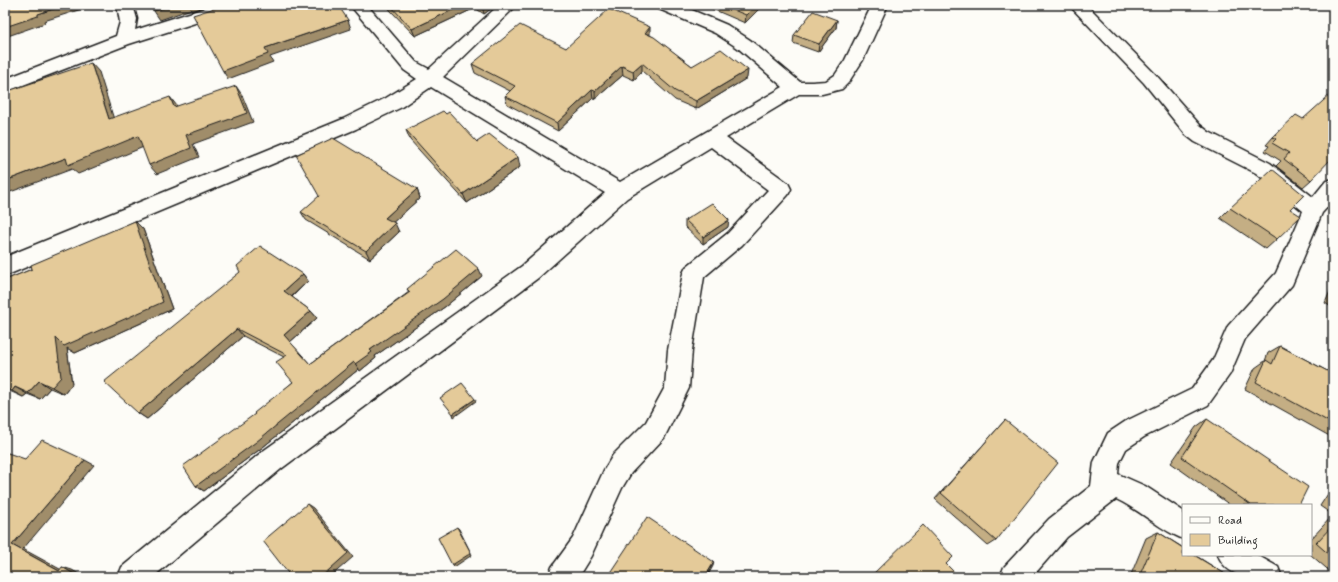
<svg xmlns="http://www.w3.org/2000/svg" width="1338" height="582" font-family="Mynerve,sans-serif">
<style>
.lines{fill:none;stroke-linecap:round;stroke-linejoin:round}
.minor-casing{stroke:#1c1c1c;stroke-width:3}
.minor{fill:#fdfcf7;fill-rule:evenodd}
.wall{fill:#c4ae84;stroke:#1c1c1c}
.shaded-wall{fill:#a08d6b;stroke:#1c1c1c}
.building{fill:#e4ca99;stroke:#1c1c1c}
</style>
<rect width="100%" height="100%" fill="#fdfcf7"/>
<filter id="ink" filterUnits="userSpaceOnUse"><feTurbulence type="fractalNoise" baseFrequency=".025" numOctaves="2"/><feDisplacementMap in="SourceGraphic" scale="8" xChannelSelector="R" yChannelSelector="G"/><feConvolveMatrix kernelMatrix="1 2 1 2 8 2 1 2 1" color-interpolation-filters="sRGB"/></filter>
<g filter="url(#ink)">
<g class="lines">
<g class="minor-casing">
<g id="minor">
<polygon points="117,5 133,5 137,19 135,30 215,5 241,5 239,9 129,44 5,92 5,79 116,36 120,22"/>
<polygon points="350,5 367,5 416,62 429,69 499,5 517,5 443,77 620,182 783,87 738,48 715,33 659,9 657,5 680,5 727,25 750,40 800,82 812,82 826,81 835,75 845,60 872,5 888,5 863,60 848,83 842,89 822,94 799,94 726,138 788,183 791,189 788,195 742,245 704,277 692,350 689,388 664,438 631,473 622,488 591,556 578,577 548,577 552,567 573,538 604,470 613,455 646,422 665,387 668,350 683,273 686,267 728,233 768,190 711,147 627,198 538,278 281,469 153,577 118,577 122,567 263,451 522,266 605,193 431,87 400,108 356,129 5,276 5,257 343,119 386,98 417,79 404,70"/>
<path d="M1069,5H1087L1156,75L1200,125L1209,132L1270,163L1313,197L1326,181L1333,179V201L1322,213L1292,285L1245,339L1230,374L1208,405L1144,437L1126,449L1119,463L1118,474L1145,486L1183,511V539C1159,529 1140,510 1116,499L1067,537L1032,577H1000L1004,567L1049,519L1091,486L1094,462L1108,433L1126,421L1192,389L1213,360L1228,326L1276,273L1303,211L1256,173L1195,142L1186,135L1144,83Z"/>
<path d="M1218,555H1257L1278,567L1282,577C1257,577 1229,582 1218,555Z"/>
</g>
</g>
<use href="#minor" class="minor"/>
</g>
<g class="wall">
<polygon points="388,5 496,5 484,14 475,8 415,36 390,10"/>
<polygon points="596,5 605,5 603,7"/>
<polygon points="703,5 763,5 745,23"/>
<polygon points="837,20 836,28 818,52 793,43 794,35"/>
<polygon points="650,35 692,66 747,78 696,109 675,100 642,71 634,80 623,75 595,99 593,98 558,131 507,104 505,96 510,91 475,73 472,64 566,48"/>
<polygon points="446,114 477,142 520,167 467,203 410,140 406,130"/>
<polygon points="1273,137 1328,147 1311,180 1303,187 1276,166 1281,161 1265,151 1269,146 1266,145"/>
<polygon points="417,189 420,198 393,222 399,232 370,259 306,220 301,212"/>
<polygon points="1230,208 1290,209 1277,239 1266,249 1220,218"/>
<polygon points="685,220 728,227 703,244 685,227"/>
<polygon points="135,221 143,229 172,309 75,353 67,348 72,384 64,394 50,388 40,399 27,394 23,397 5,389 5,280 32,269"/>
<polygon points="240,272 303,274 308,281 292,297 311,311 317,318 290,342 310,364 409,292 407,289 482,276 446,306 375,356 376,358 360,371 359,369 263,447 204,491 196,486 255,414 293,382 284,357 243,336 147,419 138,413"/>
<polygon points="1333,284 1333,308 1325,303"/>
<polygon points="1280,346 1333,374 1333,438 1245,389 1255,368 1265,361 1268,353"/>
<polygon points="1207,419 1299,505 1230,505 1171,463 1196,427"/>
<polygon points="1005,420 996,541 988,546 935,499 998,428"/>
<polygon points="1333,486 1333,574 1311,555 1311,539 1333,515 1320,506"/>
<polygon points="1158,532 1230,577 1130,577 1146,538"/>
</g>
<g class="shaded-wall">
<polygon points="65,5 87,5 88,7 44,21 45,23 5,37 5,27 38,14"/>
<polygon points="172,5 210,5 192,11 191,9 160,20 154,11"/>
<polygon points="463,5 474,5 475,8 415,36 412,29"/>
<polygon points="483,5 496,5 484,14 482,6"/>
<polygon points="756,5 763,5 745,23 746,15"/>
<polygon points="348,20 351,29 270,57 273,62 228,79 223,71 265,48"/>
<polygon points="837,20 836,28 818,52 819,44"/>
<polygon points="650,27 650,36 645,33"/>
<polygon points="91,63 99,72 117,129 109,119"/>
<polygon points="642,63 642,71 634,80 633,71"/>
<polygon points="622,66 623,75 595,99 595,91"/>
<polygon points="748,70 747,78 696,109 696,101"/>
<polygon points="236,86 242,95 253,122 193,144 199,157 157,174 149,165"/>
<polygon points="592,90 593,98 558,131 557,123"/>
<polygon points="170,97 177,106 174,107"/>
<polygon points="138,136 146,146 78,174 72,169 5,194 5,181 66,158"/>
<polygon points="518,157 520,167 467,203 463,194"/>
<polygon points="417,189 420,198 389,226 385,218"/>
<polygon points="729,220 728,227 703,244 703,237"/>
<polygon points="135,221 143,229 172,309 75,353 67,348 72,384 64,394 52,387 56,338"/>
<polygon points="395,223 399,232 370,259 366,251"/>
<polygon points="479,269 482,276 446,306 375,356 376,358 360,371 355,364 370,350"/>
<polygon points="303,274 308,281 290,298 284,291"/>
<polygon points="311,311 317,318 290,342 284,335"/>
<polygon points="237,329 243,336 147,419 138,413"/>
<polygon points="354,362 359,369 263,447 204,491 196,486"/>
<polygon points="39,381 50,388 40,399 28,393"/>
<polygon points="15,387 27,394 23,397 12,391"/>
<polygon points="475,399 476,401 454,417 453,414"/>
<polygon points="85,460 94,465 23,549 69,574 59,571 12,545"/>
<polygon points="307,504 313,508 353,557 330,577 321,577"/>
<polygon points="457,527 459,529 472,555 454,567 452,565"/>
<polygon points="714,562 713,566 707,577 705,577"/>
<polygon points="62,567 72,570 84,577 79,577"/>
</g>
<g class="building">
<polygon points="5,5 65,5 38,14 38,16 5,27"/>
<polygon points="151,5 172,5 154,11"/>
<polygon points="224,5 338,5 348,20 265,48 268,54 223,71 193,15"/>
<polygon points="390,5 463,5 412,29"/>
<polygon points="721,5 756,5 746,15"/>
<polygon points="609,9 650,27 645,33 654,37 692,66 721,49 748,70 696,101 675,91 642,63 633,71 622,66 595,91 592,90 557,123 505,96 515,86 472,64 520,25 566,48"/>
<polygon points="813,11 837,20 819,44 794,35"/>
<polygon points="91,63 109,119 170,97 174,107 236,86 247,113 186,135 191,148 149,165 138,136 68,165 66,158 5,181 5,92"/>
<polygon points="1333,92 1333,142 1328,147 1333,150 1333,157 1311,180 1284,159 1289,153 1272,143 1276,139 1273,137 1296,115 1303,119"/>
<polygon points="443,111 446,114 449,112 477,142 489,134 518,157 463,194 406,130"/>
<polygon points="333,138 417,189 385,218 395,223 366,251 301,212 319,196 296,155"/>
<polygon points="1272,169 1304,195 1290,209 1301,216 1277,239 1230,208"/>
<polygon points="712,203 729,220 703,237 685,220"/>
<polygon points="135,221 163,302 64,346 56,338 61,377 52,387 39,381 28,393 15,387 12,391 5,388 5,280 32,269 31,265"/>
<polygon points="260,246 303,274 284,291 311,311 284,335 310,364 410,292 407,289 456,249 479,269 443,299 370,350 372,352 355,364 354,362 256,442 196,486 183,466 255,414 254,413 293,382 276,362 287,355 237,329 138,413 104,382 240,272 237,266"/>
<polygon points="1280,346 1333,374 1333,424 1256,382 1266,360 1272,364"/>
<polygon points="462,383 475,399 453,414 440,398"/>
<polygon points="1207,419 1308,487 1299,505 1251,505 1182,457"/>
<polygon points="1005,420 1058,463 996,541 941,493"/>
<polygon points="42,440 85,460 12,545 59,571 62,567 79,577 5,577 5,452 25,459"/>
<polygon points="307,504 348,553 321,577 291,577 263,541"/>
<polygon points="647,517 714,562 705,577 613,577 609,574"/>
<polygon points="923,525 953,557 946,564 959,577 870,577"/>
<polygon points="1333,525 1333,558 1316,543"/>
<polygon points="457,527 471,553 452,565 438,538"/>
<polygon points="1158,532 1183,548 1183,555 1194,555 1230,577 1139,577"/>
</g>
</g>
<rect width="1338" height="582" fill="none" stroke="#fdfcf7" stroke-width="20"/>
<rect x="10" y="10" width="1318" height="562" fill="none" stroke="#1c1c1c" stroke-width="1.5" filter="url(#ink)"/>
<rect x="1182" y="504" width="130" height="52" fill="#fdfcf7" stroke="#a3a29f"/>
<rect x="1190" y="517" width="20" height="6" fill="#fdfcf7" stroke="#a3a29f"/>
<text x="1218" y="524" font-size="12" fill="#1c1c1c">Road</text>
<rect x="1190" y="534" width="20" height="12" fill="#e4ca99" stroke="#a3a29f"/>
<text x="1218" y="544" font-size="12" fill="#1c1c1c">Building</text>
</svg>
